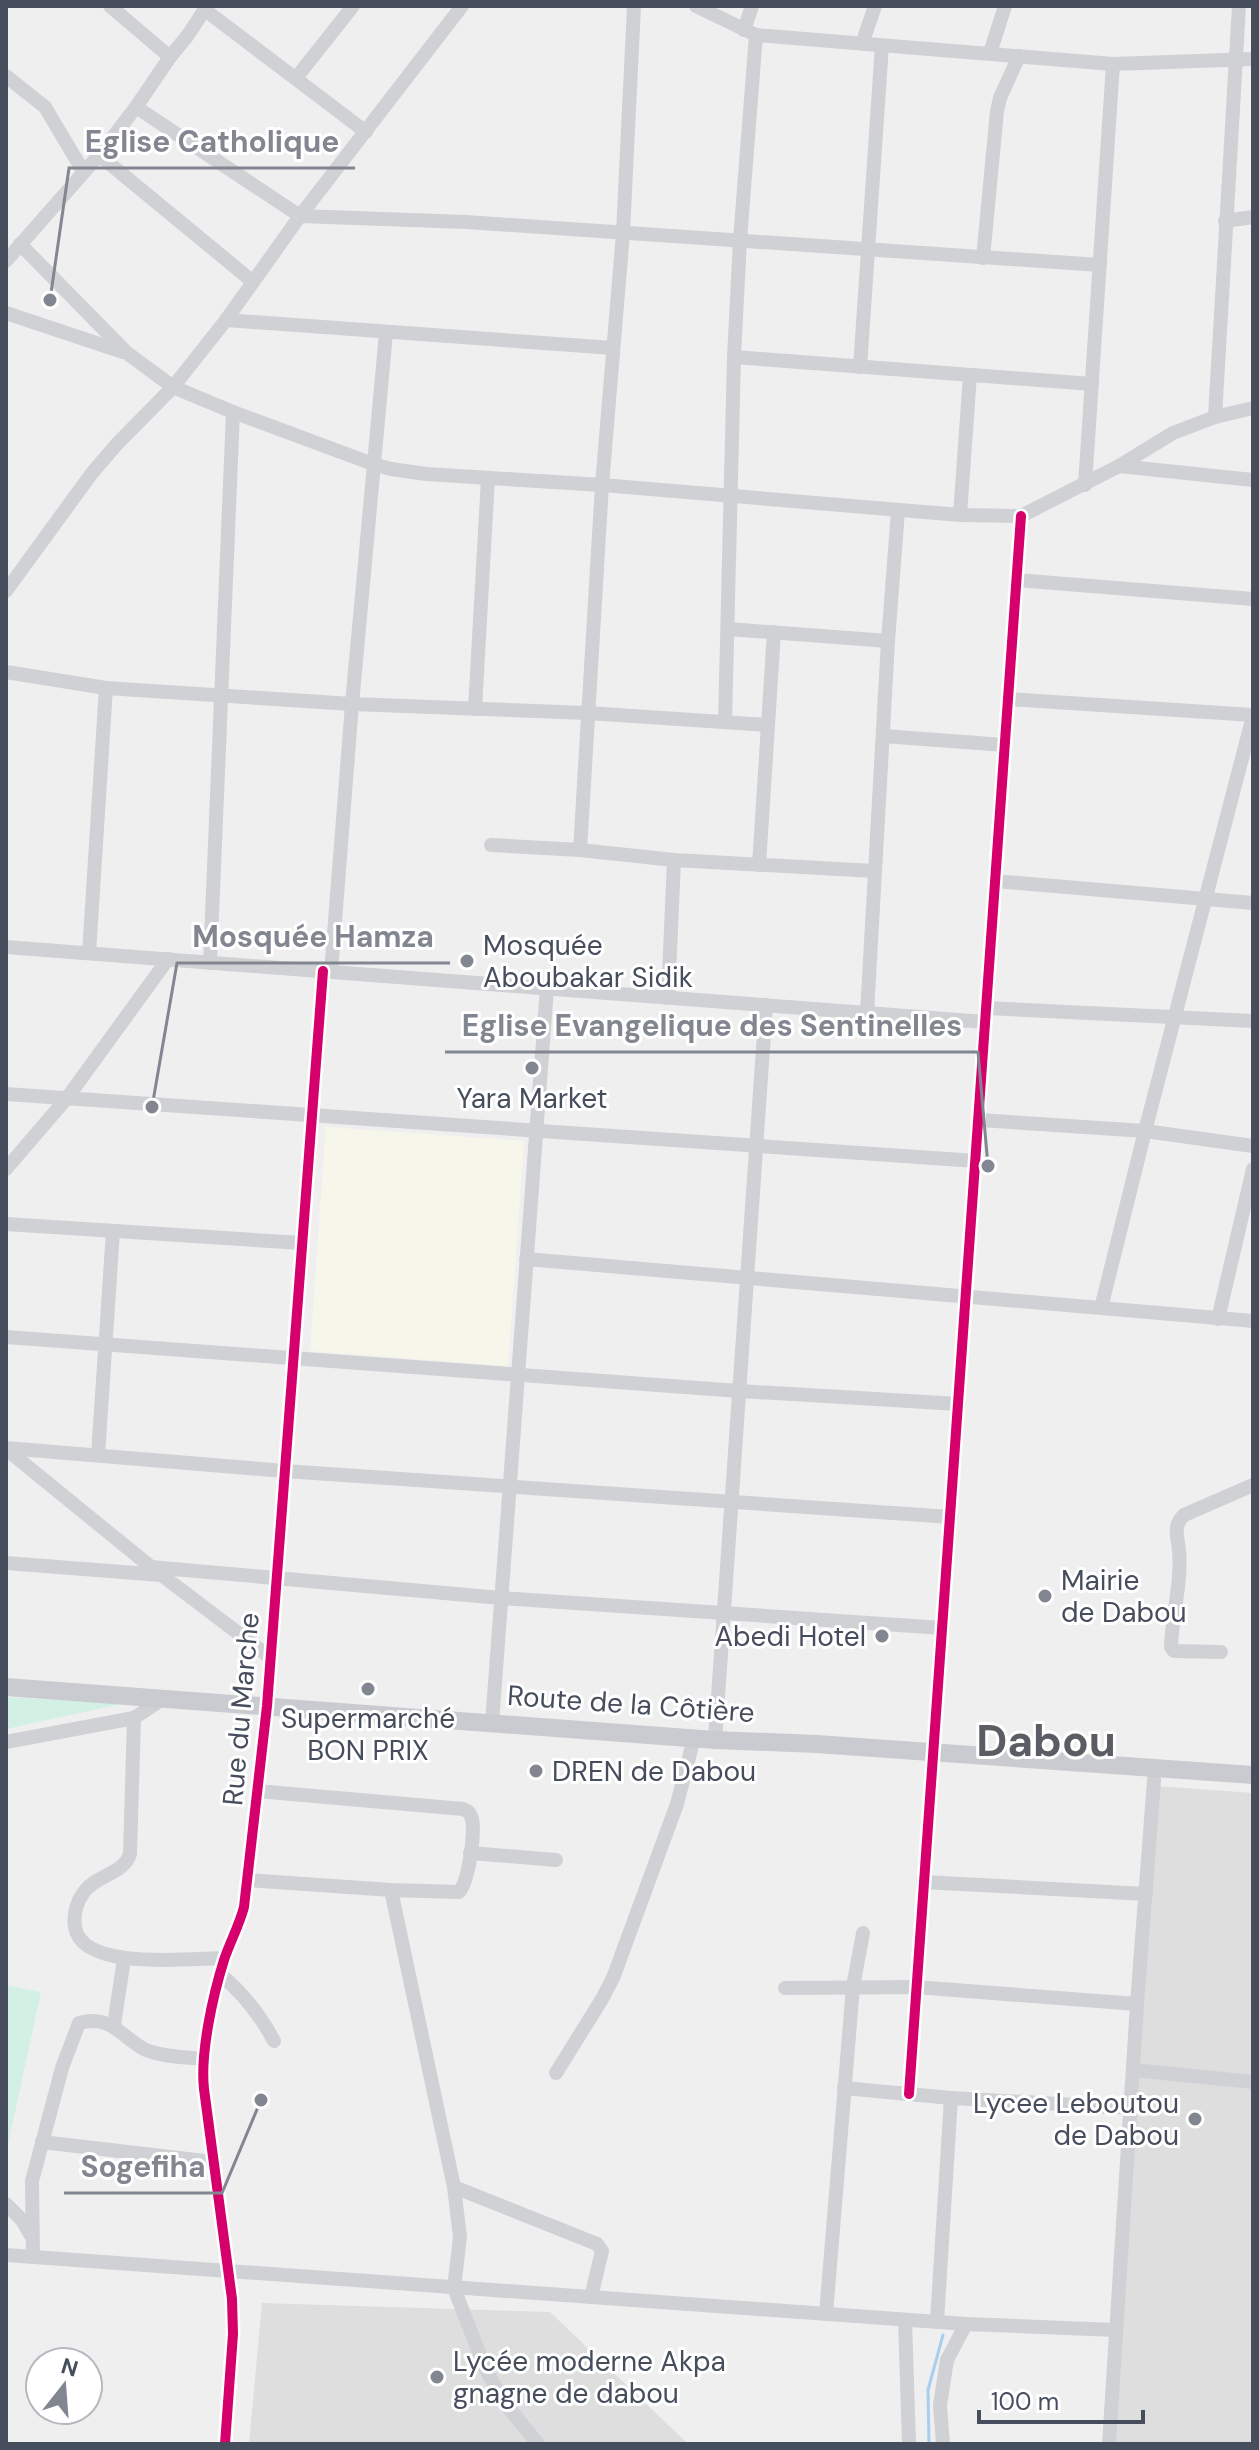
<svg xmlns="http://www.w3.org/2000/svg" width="1259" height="2450" font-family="'DM Sans',sans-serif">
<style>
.commercial{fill:#f7f6eb}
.education{fill:#dededf}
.green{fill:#d3f0e5}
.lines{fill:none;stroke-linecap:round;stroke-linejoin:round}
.stream{stroke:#a6cfef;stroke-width:3}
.minor{stroke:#d0d1d5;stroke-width:14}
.major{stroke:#cacbd0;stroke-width:18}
.cycleway-casing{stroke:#fff;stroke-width:15}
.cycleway{stroke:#d6006c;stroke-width:10}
.poi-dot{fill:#828690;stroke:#fff;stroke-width:3}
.labels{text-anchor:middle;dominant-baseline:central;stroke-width:6;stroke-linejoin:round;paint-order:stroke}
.poi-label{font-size:28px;fill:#464d5d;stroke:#fff;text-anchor:start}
.street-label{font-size:28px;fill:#464d5d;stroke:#fff}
.town-label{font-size:44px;font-weight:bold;fill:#5b5d64;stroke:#fff}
.leader{fill:none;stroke:#828690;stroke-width:3}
.callout-dot{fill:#828690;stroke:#fff;stroke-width:3}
.callout-label{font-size:30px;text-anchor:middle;font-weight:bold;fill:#828690;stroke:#fff;stroke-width:6;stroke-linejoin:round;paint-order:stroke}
</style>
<rect width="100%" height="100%" fill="#f0efef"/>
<polygon class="commercial" points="326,1127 524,1141 508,1366 310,1351"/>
<g class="education">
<polygon points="1157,1786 1253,1793 1253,2444 1115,2444"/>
<polygon points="262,2303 550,2312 686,2442 708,2444 249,2444"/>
</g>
<g class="green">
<polygon points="6,1697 121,1704 6,1729"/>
<polygon points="6,1985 41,1992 6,2154"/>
</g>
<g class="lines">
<polyline class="stream" points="929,2444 928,2390 943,2335"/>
<g class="minor">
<polyline points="110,6 170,57"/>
<polyline points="696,6 756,35 1113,64 1253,59"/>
<polyline points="205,10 366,132"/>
<polyline points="744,30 752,6"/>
<polyline points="862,44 875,6"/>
<polyline points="990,53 1005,6"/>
<polyline points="6,76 45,107 83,171"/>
<polyline points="296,78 353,6"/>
<polyline points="136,107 300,216 466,222 1100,265"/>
<polyline points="99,155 252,281"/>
<polyline points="1225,221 1253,217"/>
<polyline points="20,244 127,353 173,387 233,412 373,464 391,469 426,474 602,485 960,515 1021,516 1119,466 1173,433 1215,417 1253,408"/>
<polyline points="983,258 997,111 1000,98 1019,56"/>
<polyline points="6,261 99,155 136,107 170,57 188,35 207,6"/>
<polyline points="6,313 123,352"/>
<polyline points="226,320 613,348"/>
<polyline points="734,357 1092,384"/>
<polyline points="860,367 882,45"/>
<polyline points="1215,417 1239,6"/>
<polyline points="1119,466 1253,480"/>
<polyline points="1085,485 1113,64"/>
<polyline points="960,515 970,375"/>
<polyline points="1016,580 1253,599"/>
<polyline points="6,591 92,473 116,445 173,387 226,320 300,216 462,6"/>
<polyline points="728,629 888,641"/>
<polyline points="6,672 106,688 352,704 588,713 767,725"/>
<polyline points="1008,699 1253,715"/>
<polyline points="475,709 488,478"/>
<polyline points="725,722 734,357 740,240 756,35"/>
<polyline points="883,736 1005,745"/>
<polyline points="491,845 580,850 674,860 874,871"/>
<polyline points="580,850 602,485 623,233 634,6"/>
<polyline points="759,865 774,632"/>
<polyline points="995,881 1253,903"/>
<polyline points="6,947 985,1022"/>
<polyline points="89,953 106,688"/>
<polyline points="210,963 233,412"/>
<polyline points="331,972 352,704 386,333"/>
<polyline points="668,998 674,860"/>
<polyline points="987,1008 1253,1021"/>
<polyline points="867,1013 888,641 898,511"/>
<polyline points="6,1094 976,1161"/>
<polyline points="979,1120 1145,1131 1253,1146"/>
<polyline points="6,1169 67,1098 168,959"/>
<polyline points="6,1224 302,1243"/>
<polyline points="526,1259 1253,1321"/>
<polyline points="1101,1308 1145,1131 1253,716"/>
<polyline points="1218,1319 1253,1169"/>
<polyline points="6,1337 739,1391 959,1404"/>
<polyline points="6,1448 285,1471 951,1517"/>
<polyline points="6,1449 151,1567 271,1658"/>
<polyline points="98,1455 113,1231"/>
<polyline points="6,1563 161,1575"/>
<polyline points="151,1567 501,1598 943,1628"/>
<path d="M1221,1652L1174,1651L1171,1647C1172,1614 1182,1583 1179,1551C1178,1536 1172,1527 1184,1515L1253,1485"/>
<path d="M134,1718L130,1854C124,1874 96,1875 84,1892C76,1903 73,1914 75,1927C82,1972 192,1958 225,1958"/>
<polyline points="492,1723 547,988"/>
<polyline points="715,1740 766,1005"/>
<polyline points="6,1742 134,1718 164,1698"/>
<polyline points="470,1853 556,1860"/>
<path d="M248,1880L391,1890L459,1892C469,1881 475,1833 472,1819C470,1812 469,1812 463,1809L257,1791"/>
<polyline points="923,1882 1146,1894"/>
<polyline points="391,1890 454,2187 460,2237 454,2288 485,2368 503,2401 538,2444"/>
<path d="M221,1975C244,1994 260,2015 274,2041"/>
<polyline points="785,1988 915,1987 1137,2004"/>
<polyline points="114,2025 124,1959"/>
<polyline points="1133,2070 1253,2082"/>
<polyline points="556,2073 602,1999 613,1978 677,1804 694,1738"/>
<polyline points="844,2088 951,2098 1131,2108"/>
<polyline points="909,2094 1021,516"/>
<polyline points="42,2142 213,2162"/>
<polyline points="454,2187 597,2244 602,2251 591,2297"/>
<polyline points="6,2204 22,2220 30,2234"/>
<polyline points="6,2255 966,2324 1116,2330"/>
<path d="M33,2257L32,2181L62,2068L79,2023C113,2014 121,2038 146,2050C164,2057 184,2057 203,2059"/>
<polyline points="826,2314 853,1987 863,1933"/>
<polyline points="905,2320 909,2444"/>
<polyline points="937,2321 951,2098"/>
<path d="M225,2444L233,2334L232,2299L204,2089C200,2053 213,1995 224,1960C230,1942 239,1926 244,1907L267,1706L323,971"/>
<polyline points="943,2444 940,2405 947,2360 966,2324"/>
<polyline points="1109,2444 1137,2004 1155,1767"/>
</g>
<polyline class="major" points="6,1687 715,1740 817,1744 1253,1775"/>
<g class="cycleway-casing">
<g id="cycleway">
<polyline points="909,2094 1021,516"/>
<path d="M225,2444L233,2334L232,2299L204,2089C200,2053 213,1995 224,1960C230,1942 239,1926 244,1907L267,1706L323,971"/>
</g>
</g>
<use href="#cycleway" class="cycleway"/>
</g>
<g class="poi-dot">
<circle cx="467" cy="961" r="8"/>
<circle cx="532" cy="1068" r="8"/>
<circle cx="1045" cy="1596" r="8"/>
<circle cx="882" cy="1636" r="8"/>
<circle cx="368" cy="1689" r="8"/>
<circle cx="536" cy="1771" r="8"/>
<circle cx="1195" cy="2119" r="8"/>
<circle cx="437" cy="2377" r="8"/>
</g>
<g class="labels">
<g class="poi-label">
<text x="483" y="945">Mosquée<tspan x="483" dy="32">Aboubakar Sidik</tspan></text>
<text x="532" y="1098" text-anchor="middle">Yara Market</text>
<text x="1061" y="1580">Mairie<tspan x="1061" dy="32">de Dabou</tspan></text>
<text x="866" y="1636" text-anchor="end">Abedi Hotel</text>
<text x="368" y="1718" text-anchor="middle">Supermarché<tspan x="368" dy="32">BON PRIX</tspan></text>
<text x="552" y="1771">DREN de Dabou</text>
<text x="1179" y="2103" text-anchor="end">Lycee Leboutou<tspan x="1179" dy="32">de Dabou</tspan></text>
<text x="453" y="2361">Lycée moderne Akpa<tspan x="453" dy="32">gnagne de dabou</tspan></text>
</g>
<g class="street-label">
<text transform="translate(631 1704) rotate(4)">Route de la Côtière</text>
<text transform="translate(241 1709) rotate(-85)">Rue du Marche</text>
</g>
<g class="town-label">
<text x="1046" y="1741">Dabou</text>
</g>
</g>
<path class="leader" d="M50 300L69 168H355M152 1107L177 963H450M988 1166L978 1052H445M261 2100L222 2193H64"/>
<g class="callout-dot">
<circle cx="50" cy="300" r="8"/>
<circle cx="152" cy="1107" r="8"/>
<circle cx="988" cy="1166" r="8"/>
<circle cx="261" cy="2100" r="8"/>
</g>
<g class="callout-label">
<text x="212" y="152">Eglise Catholique</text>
<text x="313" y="947">Mosquée Hamza</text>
<text x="712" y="1036">Eglise Evangelique des Sentinelles</text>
<text x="143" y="2177">Sogefiha</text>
</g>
<rect width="1259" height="2450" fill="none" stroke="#464d5d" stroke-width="16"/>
<g transform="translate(64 2386) rotate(17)"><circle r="38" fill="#ffffff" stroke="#b5b8be" stroke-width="2"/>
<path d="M0-6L14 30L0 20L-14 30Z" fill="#828690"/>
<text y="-12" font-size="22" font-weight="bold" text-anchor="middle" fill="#464d5d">N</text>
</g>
<path d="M979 2410v12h164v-12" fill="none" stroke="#464d5d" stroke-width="4"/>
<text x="991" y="2410" font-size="24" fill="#464d5d" stroke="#ffffff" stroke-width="6" paint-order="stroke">100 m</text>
</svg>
